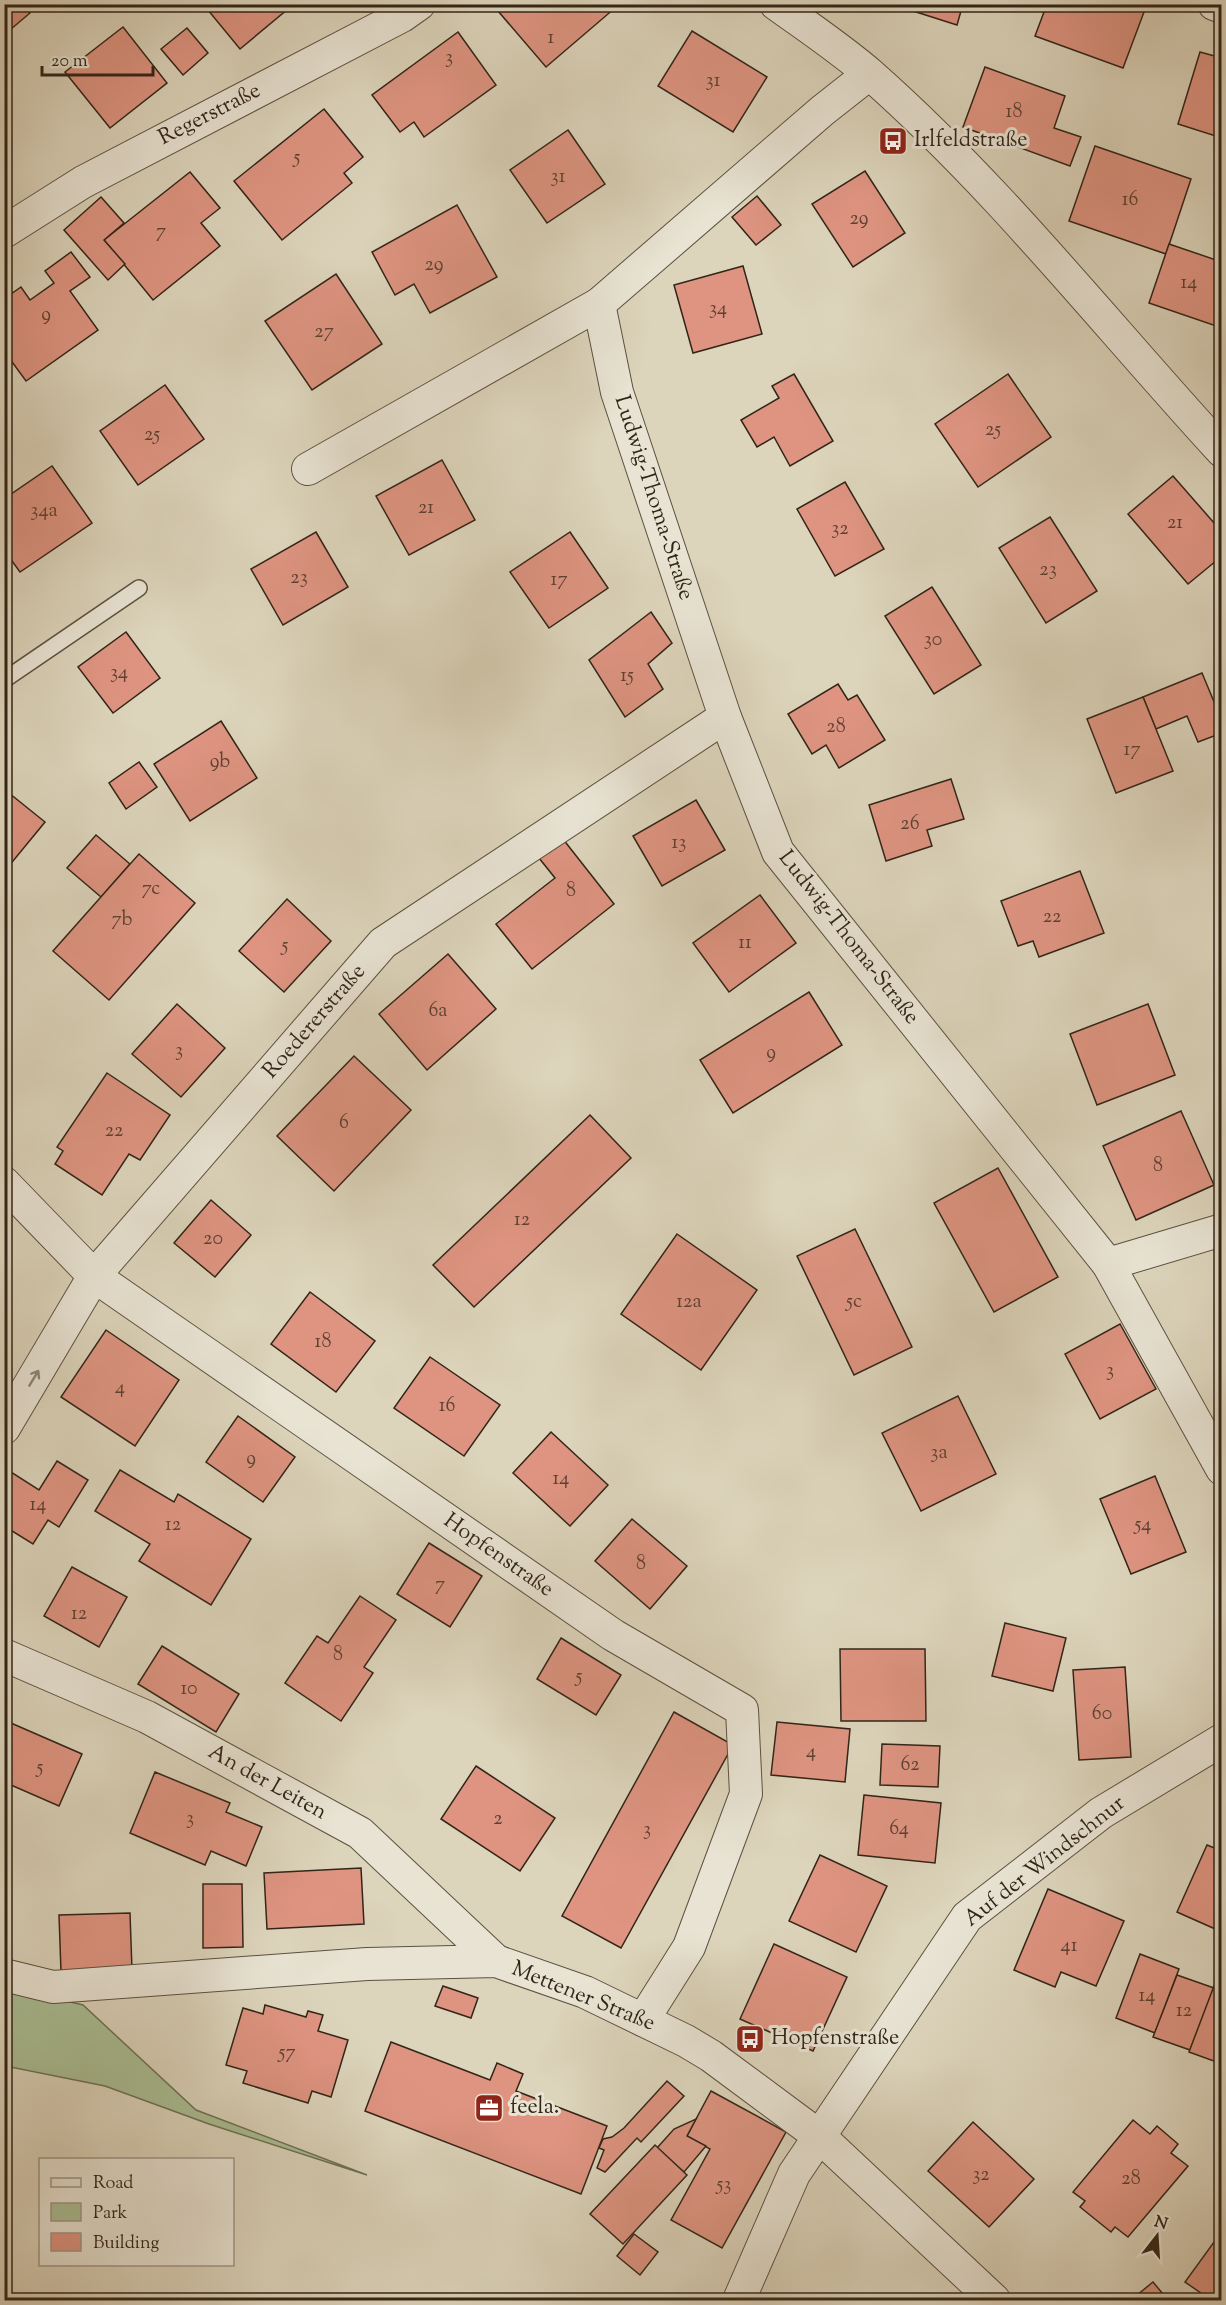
<svg xmlns="http://www.w3.org/2000/svg" width="1226" height="2305" font-family="'Sorts Mill Goudy',serif">
<style>
.green{fill:#aabe94;stroke:#6e7256;stroke-width:1.5}
.building{fill:#de9481;stroke:#322518;stroke-width:1.5}
.lines{fill:none;stroke-linecap:round;stroke-linejoin:round}
.service-casing{stroke:#5c5141;stroke-width:18}
.minor-casing{stroke:#5c5141;stroke-width:34}
.service{stroke:#e8e3d3;stroke-width:15}
.minor{stroke:#e8e3d3;stroke-width:32}
.oneway{stroke:#8d8476}
.labels{text-anchor:middle;dominant-baseline:central;stroke-width:6;stroke-linejoin:round;paint-order:stroke}
.number-label{font-size:20px;fill:#5d4132}
.street-label{font-size:22px;fill:#322518;stroke:#e8e3d3}
.poi-label{font-size:22px;fill:#322518;stroke:#e8e3d3;text-anchor:start}
</style>
<rect width="100%" height="100%" fill="#dcd4bb"/>
<filter id="stains"><feTurbulence type="fractalNoise" baseFrequency=".00333" numOctaves="4"/><feColorMatrix values="0 0 0 0 .2 0 0 0 0 .09 0 0 0 0 .02 0 0 0 .5 -.17"/></filter>
<radialGradient id="worn" r=".72"><stop offset=".6" stop-color="#630" stop-opacity="0"/><stop offset="1" stop-color="#630" stop-opacity=".3"/></radialGradient>
<polygon class="green" points="5,1986 83,2005 196,2110 367,2175 209,2124 105,2086 5,2066"/>
<g class="building">
<polygon points="4,4 23,4 30,13 4,35"/>
<polygon points="203,4 294,4 240,49"/>
<polygon points="492,4 612,4 615,8 546,67"/>
<polygon points="891,4 963,4 957,25"/>
<polygon points="1047,4 1147,4 1123,68 1035,36"/>
<polygon points="123,27 167,83 110,128 65,72"/>
<polygon points="187,28 208,53 183,75 161,49"/>
<polygon points="692,31 767,77 733,132 658,86"/>
<polygon points="458,32 496,85 424,137 414,122 400,132 372,95"/>
<polygon points="1200,52 1222,58 1222,138 1178,124"/>
<polygon points="985,67 1065,96 1054,128 1081,137 1070,166 963,127"/>
<polygon points="324,109 363,157 344,173 352,183 282,240 234,181"/>
<polygon points="568,130 605,184 547,223 510,170"/>
<polygon points="1095,146 1191,179 1166,254 1069,221"/>
<polygon points="865,171 905,233 853,267 812,204"/>
<polygon points="190,172 220,208 201,223 220,246 153,300 104,240"/>
<polygon points="757,196 781,225 756,245 732,217"/>
<polygon points="101,197 124,223 104,240 125,264 108,280 64,230"/>
<polygon points="457,205 497,277 430,313 414,284 395,295 372,252"/>
<polygon points="1169,244 1222,262 1222,328 1149,303"/>
<polygon points="71,252 90,277 70,291 98,330 26,381 4,351 4,299 21,287 30,300 54,283 45,271"/>
<polygon points="743,266 762,334 693,353 674,285"/>
<polygon points="336,274 382,344 312,390 265,321"/>
<polygon points="794,374 833,441 790,466 774,437 757,447 741,420 779,398 772,386"/>
<polygon points="1008,374 1051,437 978,487 935,424"/>
<polygon points="165,385 204,439 138,485 100,431"/>
<polygon points="442,460 475,520 409,555 376,496"/>
<polygon points="52,466 92,523 20,572 4,550 4,499"/>
<polygon points="1173,476 1222,532 1222,556 1188,584 1128,514"/>
<polygon points="845,482 884,549 835,576 797,509"/>
<polygon points="1050,517 1097,591 1046,623 999,548"/>
<polygon points="316,532 348,587 283,625 251,569"/>
<polygon points="570,532 608,588 549,628 510,572"/>
<polygon points="932,587 981,665 934,694 885,616"/>
<polygon points="651,612 672,643 648,664 663,689 625,717 589,660"/>
<polygon points="126,632 160,678 113,713 78,667"/>
<polygon points="1202,673 1222,721 1222,733 1198,742 1187,716 1156,729 1143,697"/>
<polygon points="838,684 848,700 857,695 885,740 839,768 826,745 812,754 788,714"/>
<polygon points="1143,697 1173,771 1116,793 1087,719"/>
<polygon points="221,721 257,778 190,821 154,764"/>
<polygon points="139,762 157,787 126,809 109,783"/>
<polygon points="951,779 964,819 927,830 932,846 886,861 869,805"/>
<polygon points="4,789 45,822 4,872"/>
<polygon points="696,800 725,850 662,886 633,836"/>
<polygon points="559,834 614,904 532,969 496,924 555,878 535,853"/>
<polygon points="96,835 130,864 101,897 67,868"/>
<polygon points="139,854 195,903 109,1000 53,951"/>
<polygon points="1080,871 1104,933 1039,957 1033,941 1018,946 1001,901"/>
<polygon points="760,895 796,943 729,992 693,943"/>
<polygon points="287,899 331,941 284,992 239,951"/>
<polygon points="448,954 496,1009 427,1070 379,1014"/>
<polygon points="809,992 842,1045 733,1113 700,1060"/>
<polygon points="177,1004 225,1048 181,1097 132,1054"/>
<polygon points="1148,1004 1175,1075 1097,1105 1070,1034"/>
<polygon points="354,1056 411,1110 334,1191 277,1136"/>
<polygon points="107,1073 170,1115 140,1160 129,1154 102,1195 55,1164 63,1151 57,1147"/>
<polygon points="1181,1111 1214,1185 1136,1220 1103,1146"/>
<polygon points="590,1115 631,1158 474,1307 433,1265"/>
<polygon points="998,1168 1058,1277 994,1312 934,1203"/>
<polygon points="211,1200 251,1235 215,1277 174,1243"/>
<polygon points="855,1229 912,1347 854,1375 797,1256"/>
<polygon points="677,1234 757,1290 701,1370 621,1314"/>
<polygon points="310,1292 375,1341 336,1392 271,1344"/>
<polygon points="1120,1324 1156,1389 1100,1419 1065,1354"/>
<polygon points="106,1330 179,1380 135,1446 61,1397"/>
<polygon points="430,1357 500,1405 464,1456 394,1408"/>
<polygon points="958,1396 996,1474 921,1511 882,1433"/>
<polygon points="238,1416 295,1457 263,1502 206,1462"/>
<polygon points="551,1432 608,1485 570,1526 513,1473"/>
<polygon points="57,1461 88,1480 59,1527 48,1520 33,1544 4,1526 4,1482 11,1472 39,1490"/>
<polygon points="120,1470 174,1502 178,1494 251,1539 211,1605 139,1561 150,1544 95,1511"/>
<polygon points="1155,1476 1186,1552 1131,1574 1100,1499"/>
<polygon points="632,1519 687,1566 650,1609 595,1561"/>
<polygon points="429,1543 482,1576 450,1627 397,1594"/>
<polygon points="72,1567 127,1597 99,1647 44,1616"/>
<polygon points="360,1596 396,1620 364,1667 373,1673 341,1721 285,1683 317,1636 328,1643"/>
<polygon points="1005,1623 1066,1638 1053,1691 992,1676"/>
<polygon points="561,1638 621,1675 596,1715 537,1679"/>
<polygon points="162,1646 239,1694 216,1732 138,1684"/>
<polygon points="840,1649 925,1649 926,1721 841,1721"/>
<polygon points="1125,1667 1131,1757 1079,1760 1073,1670"/>
<polygon points="674,1712 733,1745 621,1948 562,1916"/>
<polygon points="4,1720 82,1754 59,1806 4,1782"/>
<polygon points="777,1722 850,1729 845,1782 771,1775"/>
<polygon points="882,1744 940,1746 938,1787 880,1785"/>
<polygon points="476,1766 555,1818 520,1871 441,1819"/>
<polygon points="155,1772 230,1803 226,1812 262,1827 246,1866 211,1851 205,1865 130,1833"/>
<polygon points="864,1795 941,1803 935,1863 858,1855"/>
<polygon points="1207,1845 1222,1851 1222,1932 1177,1912"/>
<polygon points="820,1855 887,1886 856,1952 789,1921"/>
<polygon points="361,1868 364,1924 267,1929 264,1873"/>
<polygon points="203,1884 242,1884 243,1947 203,1948"/>
<polygon points="1048,1889 1124,1921 1096,1986 1061,1972 1055,1987 1014,1970"/>
<polygon points="130,1913 132,1970 61,1972 59,1915"/>
<polygon points="774,1944 847,1977 813,2051 740,2019"/>
<polygon points="1140,1954 1179,1969 1155,2033 1116,2018"/>
<polygon points="1177,1975 1214,1988 1190,2050 1153,2037"/>
<polygon points="443,1986 478,1998 471,2018 435,2006"/>
<polygon points="1214,1986 1222,1989 1222,2064 1189,2052"/>
<polygon points="265,2005 306,2017 308,2011 323,2015 318,2031 348,2040 331,2097 312,2091 308,2103 243,2083 247,2071 226,2065 243,2008 263,2014"/>
<polygon points="391,2042 490,2080 497,2063 523,2074 516,2091 607,2126 581,2194 365,2111"/>
<polygon points="667,2081 684,2096 641,2142 637,2138 605,2172 597,2168 604,2150 599,2148 603,2139 612,2137 624,2128"/>
<polygon points="711,2091 786,2132 722,2248 671,2220 710,2149 687,2136"/>
<polygon points="696,2119 687,2136 706,2146 684,2172 657,2148 674,2129"/>
<polygon points="1133,2120 1150,2134 1157,2126 1178,2144 1171,2153 1188,2166 1128,2237 1115,2227 1111,2232 1080,2207 1085,2201 1073,2192"/>
<polygon points="973,2122 1034,2179 989,2227 928,2171"/>
<polygon points="655,2145 687,2175 623,2244 590,2214"/>
<polygon points="1222,2231 1222,2300 1211,2300 1185,2282"/>
<polygon points="634,2234 658,2252 640,2275 617,2256"/>
<polygon points="1153,2282 1168,2300 1131,2300"/>
</g>
<g class="lines">
<g class="service-casing">
<polyline id="service" points="4,680 139,588"/>
</g>
<g class="minor-casing">
<g id="minor">
<path d="M776,4C808,27 841,49 871,75C1000,189 1106,325 1222,451"/>
<polyline points="1214,4 1222,7"/>
<polyline points="4,232 83,182 402,16 419,4"/>
<polyline points="599,304 617,392 725,717 778,852 1108,1264 1222,1469"/>
<polyline points="308,469 599,304 822,111 869,74"/>
<polyline points="4,1183 94,1276 613,1635 742,1710 746,1794 689,1947 643,2020"/>
<polyline points="1108,1264 1222,1230"/>
<polyline points="4,1428 94,1276 383,943 725,717"/>
<polyline points="4,1655 147,1717 360,1833 496,1961"/>
<polyline points="4,1975 53,1987 367,1964 496,1961 585,1992 686,2041 711,2056 819,2136 994,2300"/>
<polyline points="739,2300 794,2174 967,1917 1101,1813 1222,1740"/>
</g>
</g>
<use href="#service" class="service"/>
<use href="#minor" class="minor"/>
</g>
<defs><path id="oneway-shaft" d="M-6 0H5M1.5-3L5.5 0L1.5 3" fill="none" stroke-width="1.6" stroke-linecap="round" stroke-linejoin="round" transform="scale(1.5)"/></defs>
<use class="oneway" href="#oneway-shaft" transform="translate(34 1378) rotate(-59)"/>
<defs>
<g id="bus-square" transform="scale(1.5)"><rect x="-9" y="-9" width="18" height="18" rx="4" fill="#8f2418" stroke="#e8e3d3"/><path d="M-5-6H5V4H4V6H2V4H-2V6H-4V4H-5ZM-3.5-4V0h7V-4ZM-3.5 1.2v1.5H-2V1.2ZM2 1.2v1.5H3.5V1.2Z" fill="#fff"/></g>
<g id="office-square" transform="scale(1.5)"><rect x="-9" y="-9" width="18" height="18" rx="4" fill="#8f2418" stroke="#e8e3d3"/><path d="M-6-3h4V-5.5h4V-3h4V5H-6ZM-1-4.5V-3h2v-1.5ZM-6 0V1H6V0Z" fill="#fff"/></g>
</defs>
<g fill-rule="evenodd">
<use href="#bus-square" x="893" y="141"/>
<use href="#bus-square" x="750" y="2039"/>
<use href="#office-square" x="489" y="2108"/>
</g>
<g class="labels">
<g class="number-label">
<text x="551" y="38">1</text>
<text x="449" y="58">3</text>
<text x="713" y="81">31</text>
<text x="1014" y="112">18</text>
<text x="297" y="158">5</text>
<text x="558" y="177">31</text>
<text x="1130" y="200">16</text>
<text x="859" y="219">29</text>
<text x="161" y="232">7</text>
<text x="434" y="265">29</text>
<text x="1189" y="283">14</text>
<text x="718" y="309">34</text>
<text x="46" y="315">9</text>
<text x="324" y="332">27</text>
<text x="993" y="430">25</text>
<text x="152" y="435">25</text>
<text x="426" y="508">21</text>
<text x="44" y="511">34a</text>
<text x="1175" y="523">21</text>
<text x="840" y="529">32</text>
<text x="1048" y="570">23</text>
<text x="299" y="578">23</text>
<text x="559" y="580">17</text>
<text x="933" y="640">30</text>
<text x="119" y="673">34</text>
<text x="627" y="676">15</text>
<text x="836" y="727">28</text>
<text x="1132" y="750">17</text>
<text x="220" y="762">9b</text>
<text x="910" y="824">26</text>
<text x="679" y="843">13</text>
<text x="151" y="889">7c</text>
<text x="571" y="891">8</text>
<text x="1052" y="917">22</text>
<text x="122" y="920">7b</text>
<text x="745" y="943">11</text>
<text x="285" y="946">5</text>
<text x="438" y="1011">6a</text>
<text x="179" y="1051">3</text>
<text x="771" y="1053">9</text>
<text x="344" y="1123">6</text>
<text x="114" y="1131">22</text>
<text x="1158" y="1166">8</text>
<text x="522" y="1220">12</text>
<text x="213" y="1239">20</text>
<text x="689" y="1302">12a</text>
<text x="854" y="1302">5c</text>
<text x="323" y="1342">18</text>
<text x="1110" y="1371">3</text>
<text x="120" y="1388">4</text>
<text x="447" y="1406">16</text>
<text x="939" y="1453">3a</text>
<text x="251" y="1459">9</text>
<text x="561" y="1479">14</text>
<text x="38" y="1505">14</text>
<text x="173" y="1525">12</text>
<text x="1143" y="1525">54</text>
<text x="641" y="1564">8</text>
<text x="440" y="1585">7</text>
<text x="79" y="1614">12</text>
<text x="338" y="1655">8</text>
<text x="579" y="1677">5</text>
<text x="189" y="1689">10</text>
<text x="1102" y="1714">60</text>
<text x="811" y="1752">4</text>
<text x="910" y="1765">62</text>
<text x="40" y="1768">5</text>
<text x="190" y="1819">3</text>
<text x="498" y="1819">2</text>
<text x="899" y="1829">64</text>
<text x="647" y="1830">3</text>
<text x="1069" y="1946">41</text>
<text x="1147" y="1996">14</text>
<text x="1184" y="2011">12</text>
<text x="287" y="2053">57</text>
<text x="981" y="2175">32</text>
<text x="1131" y="2179">28</text>
<text x="724" y="2185">53</text>
</g>
<g class="street-label">
<text transform="translate(210 115) rotate(-27)">Regerstraße</text>
<text transform="translate(653 498) rotate(72)">Ludwig-Thoma-Straße</text>
<text transform="translate(848 938) rotate(52)">Ludwig-Thoma-Straße</text>
<text transform="translate(315 1022) rotate(-49)">Roedererstraße</text>
<text transform="translate(498 1556) rotate(35)">Hopfenstraße</text>
<text transform="translate(267 1783) rotate(29)">An der Leiten</text>
<text transform="translate(1045 1862) rotate(-38)">Auf der Windschnur</text>
<text transform="translate(583 1997) rotate(22)">Mettener Straße</text>
</g>
<g class="poi-label">
<text x="914" y="141">Irlfeldstraße</text>
<text x="771" y="2039">Hopfenstraße</text>
<text x="510" y="2108">feela.</text>
</g>
</g>
<rect width="1226" height="2305" fill="none" stroke="#dcd4bb" stroke-width="24"/>
<rect x="6" y="6" width="1214" height="2293" fill="none" stroke="#322518" stroke-width="3"/>
<rect x="12" y="12" width="1202" height="2281" fill="none" stroke="#322518" stroke-width="1.5"/>
<rect x="39" y="2158" width="195" height="108" fill="#e8e3d3" stroke="#9f9788" stroke-width="1.5"/>
<rect x="51" y="2178" width="30" height="9" fill="#e8e3d3" stroke="#9f9788" stroke-width="1.5"/>
<text x="93" y="2188" font-size="18" fill="#322518">Road</text>
<rect x="51" y="2203" width="30" height="18" fill="#aabe94" stroke="#9f9788" stroke-width="1.5"/>
<text x="93" y="2218" font-size="18" fill="#322518">Park</text>
<rect x="51" y="2233" width="30" height="18" fill="#de9481" stroke="#9f9788" stroke-width="1.5"/>
<text x="93" y="2248" font-size="18" fill="#322518">Building</text>
<g transform="translate(1157 2236) rotate(17)" stroke="#e8e3d3" stroke-width="4.5" paint-order="stroke">
<path d="M0-4.5L10 22L0 15L-10 22Z" fill="#322518"/>
<text y="-9" font-size="16" font-weight="bold" text-anchor="middle" fill="#322518">N</text>
</g>
<path d="M42 66v9h111v-9" fill="none" stroke="#322518" stroke-width="3"/>
<text x="51" y="66" font-size="18" fill="#322518" stroke="#e8e3d3" stroke-width="4.5" paint-order="stroke">20 m</text>
<rect width="100%" height="100%" filter="url(#stains)"/>
<rect width="100%" height="100%" fill="url(#worn)"/>
</svg>
